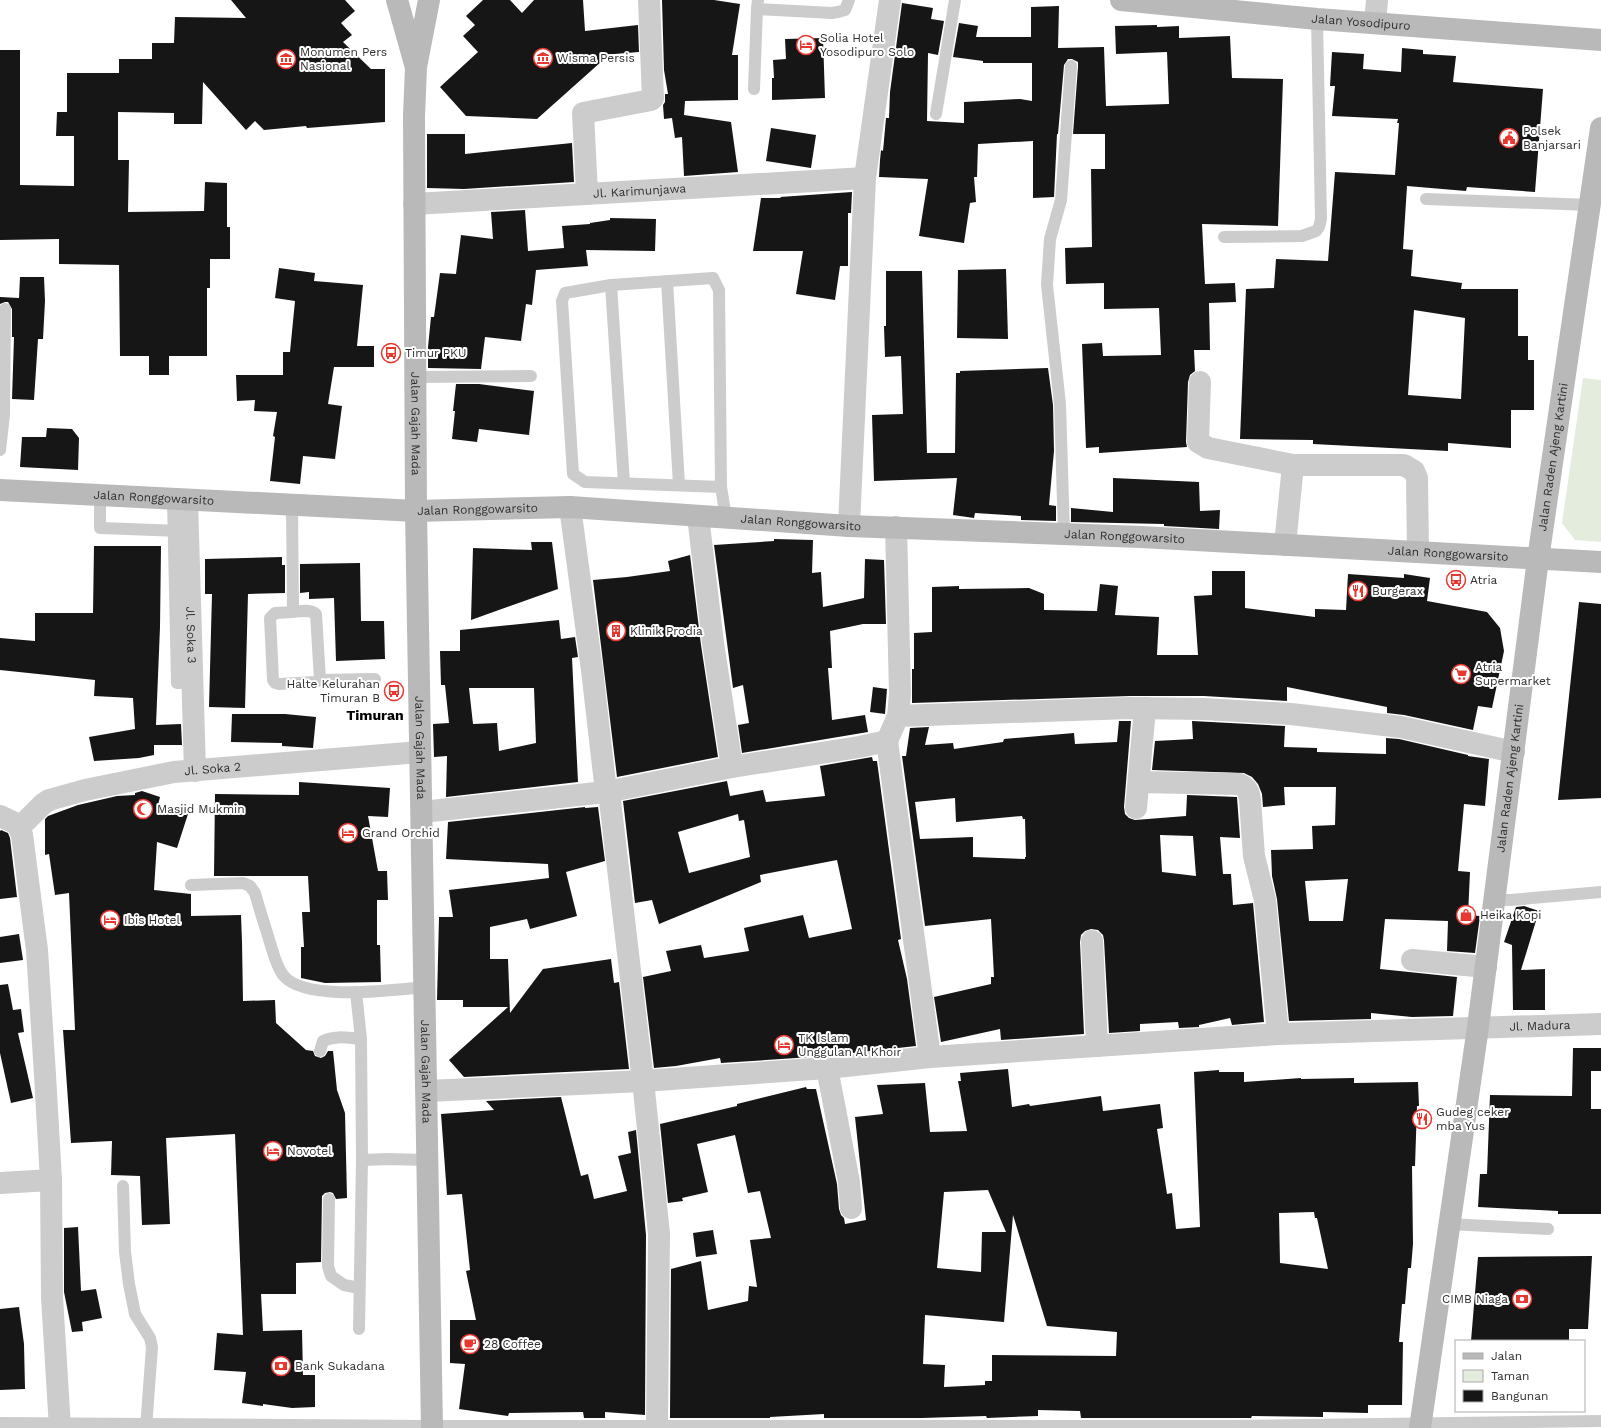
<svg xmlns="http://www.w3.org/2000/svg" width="1601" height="1428" font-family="'Work Sans',sans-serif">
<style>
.green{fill:#e3ecdd}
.building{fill:#161616;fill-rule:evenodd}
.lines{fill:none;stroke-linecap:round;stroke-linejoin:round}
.service{stroke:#ccc;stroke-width:12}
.minor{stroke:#ccc;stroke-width:22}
.secondary{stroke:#b9b9b9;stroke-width:22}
.labels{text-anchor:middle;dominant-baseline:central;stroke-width:4;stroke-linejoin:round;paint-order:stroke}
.street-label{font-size:12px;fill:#2f2f2f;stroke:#fff}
.poi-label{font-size:12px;fill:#2f2f2f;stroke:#fff;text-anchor:start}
.quarter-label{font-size:14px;font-weight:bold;fill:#000;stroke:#fff}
</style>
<rect width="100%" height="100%" fill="#fff"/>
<polygon class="green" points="1583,378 1601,380 1601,542 1575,540 1562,523"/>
<g class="building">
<polygon points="231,0 345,0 355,11 341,23 352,35 343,42 371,69 385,69 385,122 307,128 306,126 264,130 255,121 246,130 203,82 202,124 174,124 174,113 118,112 118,160 129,160 128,212 204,211 205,182 227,183 227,227 230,227 230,259 210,259 210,288 207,288 207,356 169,356 169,375 149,375 149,356 120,356 119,265 59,264 59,239 0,240 0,50 20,50 20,185 74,186 74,136 56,136 57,112 67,112 67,73 119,73 119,59 152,59 152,43 174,43 175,17 246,18"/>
<polygon points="483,0 510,0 522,13 534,0 583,0 585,31 638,25 639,52 602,55 602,61 537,119 466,116 440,87 478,52 463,36 475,25 466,16"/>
<polygon points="662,0 714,0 740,4 732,55 738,55 738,100 685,101 684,115 731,122 738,172 684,176 682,137 675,138 672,118 664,119 663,105 665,102 665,94 668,94 664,70"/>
<polygon points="902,3 933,8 931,19 944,21 938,55 928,53 927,121 964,123 964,102 1020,99 1032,101 1032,63 983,63 983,61 953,57 959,23 978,26 976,37 1031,37 1031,7 1059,6 1058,48 1104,47 1106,106 1169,104 1167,52 1116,54 1115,26 1157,25 1157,27 1179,26 1179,38 1230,36 1232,78 1283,79 1278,226 1202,224 1205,284 1235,283 1236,302 1209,303 1210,350 1194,350 1195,371 1190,375 1188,382 1186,442 1187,447 1099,453 1099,447 1086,448 1082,344 1102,343 1103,356 1161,355 1159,308 1104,309 1104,283 1066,284 1065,248 1092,247 1091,169 1105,169 1105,134 1073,134 1078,67 1078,62 1072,59 1068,59 1064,65 1058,134 1057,134 1054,197 1033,198 1033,141 978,144 977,177 974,177 976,202 970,203 964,243 919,236 928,179 879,177 880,160 881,150 883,151 886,118 889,118 890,92"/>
<polygon points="823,38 825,98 772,100 772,78 774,78 773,60 786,59 785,39"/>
<path d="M1402,48L1423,50V54L1456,56L1453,82L1543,89L1535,192L1467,187L1466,191L1407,186L1403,249L1413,250L1411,276L1462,283L1461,289H1518V336H1528V360H1534V410H1511V448L1448,443V451L1313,444V440L1240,439L1246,289L1274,288L1276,259L1328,261L1335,172L1395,175L1399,123H1397L1398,119L1332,116L1335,86H1330L1332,52L1364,54L1363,69L1401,72ZM1414,310L1465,318L1461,399L1408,395Z"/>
<polygon points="771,128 816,135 811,168 766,161"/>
<polygon points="427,134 465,134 465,154 572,143 574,182 464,189 427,188"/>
<polygon points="852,192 851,213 848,213 848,266 840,266 835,300 796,294 803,251 753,251 761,198 781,198 780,197"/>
<polygon points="525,210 528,251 564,248 562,226 590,224 590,223 610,220 610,218 656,219 655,251 586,250 588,266 536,270 532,305 526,304 521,341 485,337 481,369 428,368 428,347 431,317 434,317 440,273 456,274 461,235 493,239 491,212"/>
<polygon points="279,268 315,273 314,281 363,285 357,346 374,346 374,367 334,367 328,404 342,406 335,459 303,456 300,484 270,481 275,437 273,436 277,412 254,411 255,400 237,401 236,375 283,375 283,352 290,352 295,301 275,298"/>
<polygon points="1006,269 1008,339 957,338 958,270"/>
<polygon points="886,271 922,271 927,453 955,453 956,373 960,373 960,371 1048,368 1053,405 1054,451 1049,505 1056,506 1056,521 1021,520 1021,516 975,513 974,518 953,515 957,478 874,481 872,415 903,414 901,356 885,357 884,326 886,326"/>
<polygon points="20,277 44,277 45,301 43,339 38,339 34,400 12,399 14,337 12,337 12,309 8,302 5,302 0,304 0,297 19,298"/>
<polygon points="456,384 479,384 534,391 529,435 479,429 477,442 452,439 455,411 453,411"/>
<polygon points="47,428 72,429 79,438 78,470 20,467 22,437 46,437"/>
<polygon points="1113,478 1199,482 1200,511 1220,510 1219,529 1164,526 1164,524 1071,522 1071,508 1113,512"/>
<polygon points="774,539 813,540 812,573 821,572 823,607 864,598 865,559 884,560 886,624 863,624 830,631 832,668 828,668 832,720 865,715 868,732 742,753 738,725 749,723 743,685 733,688 714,545 774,541"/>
<polygon points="531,542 552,542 558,589 471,620 473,548 532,550"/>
<polygon points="94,546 161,546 160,627 156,725 181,724 182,745 154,745 154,755 139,758 94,761 89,737 135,729 133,698 94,696 95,680 0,670 0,638 35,641 35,613 93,613"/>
<polygon points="690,555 701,645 718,757 617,777 593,580 627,577 670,571 668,561"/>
<polygon points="282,557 282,565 285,565 285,593 248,594 245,708 209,707 212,594 205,594 205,559"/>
<polygon points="360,563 361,621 384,621 385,659 336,661 334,598 309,599 309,592 300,593 300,564"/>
<polygon points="1212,571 1245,571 1245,608 1315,617 1315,609 1346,610 1348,574 1404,578 1404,574 1430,578 1427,601 1487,612 1500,628 1504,651 1492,708 1478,706 1473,730 1404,715 1387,713 1387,707 1287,687 1287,701 1204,696 1130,696 912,703 912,669 914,669 914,633 932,632 932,587 959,586 959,589 1029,588 1044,594 1044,610 1097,611 1100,584 1118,586 1115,615 1159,617 1157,655 1198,655 1194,596 1212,595"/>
<polygon points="1579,602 1601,604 1601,798 1558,800"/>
<path d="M559,620L561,639L575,637L578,657L572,658L578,782L446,797L447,756L434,757L433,724L449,723L445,685H441L440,651H460V630ZM469,688H534L536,743L499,751L497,723L473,724Z"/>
<polygon points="873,687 887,689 885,714 870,712"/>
<polygon points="232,714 285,714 316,717 313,748 282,746 282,743 231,742"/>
<path d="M1119,721H1131L1124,807L1125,814L1129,818L1135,820L1186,816L1187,795L1237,797L1240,838L1220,837L1223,874H1231L1233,905L1253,903L1264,1022L1232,1025L1230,1018L1199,1025V1027L1179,1028L1178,1022L1140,1024V1031L1109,1033L1104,940L1103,935L1098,930L1091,929L1085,931L1081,935L1080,942L1084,1034L1001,1040L1000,1029L941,1042L934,997L991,984V977H994L991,919L925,926L902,756H906L910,728L929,727L925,745L953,743L954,749L1003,742L1004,739L1074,733L1075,744L1117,742ZM955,798L956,822L1022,816L1023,819H1025L1026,857H1025V859L973,857V837L920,839L915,802ZM1160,835L1193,836L1196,876L1162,872Z"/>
<path d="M1192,721L1285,726L1284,747L1317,748V752L1386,754V738L1399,739L1468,755V756L1489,759L1485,806L1464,804L1458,871L1470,872L1468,915L1480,916L1475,953L1447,951L1448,921L1385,919L1380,969L1457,977L1453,1016L1412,1017L1371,1013V1019L1289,1021L1277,899L1272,876L1271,850L1313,849L1312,826L1335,825L1336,787H1284L1285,805L1263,807L1262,794L1258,784L1252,777L1244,773L1152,770L1155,741L1193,739ZM1348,879L1343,921H1309L1305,881Z"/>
<path d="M872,757L873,761H877L901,939L898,940L907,979L916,1046L826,1056L721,1063L720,1058L676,1066L654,1068L643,977L671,971L666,951L701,945L704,958L749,951L744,928L803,915L809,938L852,929L837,860L760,875L761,882L659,924L652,900L635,903L623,801L727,781L730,796L763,790L766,802L825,796L820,766ZM738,814L739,821L744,820L750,857L689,873L678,832Z"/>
<polygon points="299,782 390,788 388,817 368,816 378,871 387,871 388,900 377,900 377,945 380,945 381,982 325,983 301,978 301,947 304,947 302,912 310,912 308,876 214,876 215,794 299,795"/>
<polygon points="142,791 160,797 158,805 188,814 177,848 157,842 154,890 191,894 191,916 241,915 242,942 243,1001 275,1000 276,1023 306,1050 313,1051 315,1056 321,1058 325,1056 328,1051 333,1051 337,1090 345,1113 347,1198 336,1199 333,1193 330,1192 325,1193 322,1196 321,1262 296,1263 296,1294 261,1294 263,1331 302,1330 303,1375 315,1375 315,1407 292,1408 263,1404 263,1406 242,1403 246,1372 214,1370 217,1333 243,1335 235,1134 166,1138 170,1224 142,1225 140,1176 111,1175 112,1141 71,1143 63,1030 75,1030 69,893 55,895 49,854 45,855 45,819 48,816 78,805 117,796 135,795 135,793"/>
<polygon points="585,807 585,808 598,807 605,861 566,872 577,916 530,929 527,919 490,927 490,959 508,959 510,1013 543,969 611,959 614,983 619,982 629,1069 464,1077 449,1060 508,1007 463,1007 463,1000 437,1000 439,917 453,917 449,890 549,878 548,864 446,859 448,822"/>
<polygon points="1,830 8,833 10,838 17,897 0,899 0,831"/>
<polygon points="1524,906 1539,911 1521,970 1545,969 1545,1010 1513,1010 1512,945 1504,942 1516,907"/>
<polygon points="19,934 23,960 0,963 0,937"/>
<polygon points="8,984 13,1010 21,1009 24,1032 18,1033 33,1098 11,1103 0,1053 0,985"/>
<polygon points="1573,1048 1601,1048 1601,1071 1591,1071 1591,1109 1601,1109 1601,1214 1558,1214 1558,1211 1478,1207 1480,1174 1487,1174 1490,1095 1572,1096"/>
<path d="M1008,1069L1012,1107L1029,1104L1030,1106L1101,1096L1103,1111L1160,1104L1163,1128L1157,1129L1167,1194L1172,1193L1176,1229L1200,1227L1194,1072L1219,1070V1072H1244V1082L1301,1078V1079L1354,1078V1083L1418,1082L1419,1106H1417L1415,1166H1412L1413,1244L1411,1268H1408L1405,1304H1402L1399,1342H1403L1402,1405H1368V1413L1323,1412V1417L1252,1416L1251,1418H1081L1080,1411L1038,1410V1416L987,1418L986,1416L922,1418H824V1414L770,1417V1418H670L671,1269L701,1261L708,1310L748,1301L749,1286L757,1287L750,1240L771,1238L760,1191L748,1193L735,1135L697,1144L708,1192L682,1198L683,1201L668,1203L660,1124L737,1106V1104L806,1087L807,1089H816L837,1184L839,1209L841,1215L844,1218L845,1224L866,1220L855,1117L883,1114L877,1085L925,1083L930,1132L967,1131L958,1081H961L960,1073ZM988,1190L1006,1232H982L981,1272L937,1268L944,1192ZM1314,1212L1315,1218H1317L1328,1269L1280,1263L1279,1213ZM1013,1215L1047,1326L1117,1332L1116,1356L992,1355V1381H985V1385L944,1387L945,1365L923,1364L925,1315L1004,1322Z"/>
<polygon points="561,1097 581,1176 588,1174 594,1199 627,1191 618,1156 631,1153 628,1132 636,1130 646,1235 645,1415 605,1412 605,1418 584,1418 583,1412 509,1413 508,1416 459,1409 465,1364 450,1363 450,1320 476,1320 466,1271 470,1270 462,1194 447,1195 441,1114 494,1110 486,1101"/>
<polygon points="78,1227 81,1291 96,1289 102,1318 82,1322 83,1331 72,1332 64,1292 64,1228"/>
<polygon points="713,1230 717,1254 696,1257 693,1233"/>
<polygon points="1592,1256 1588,1329 1569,1329 1569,1341 1471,1341 1478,1257"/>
<polygon points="19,1307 24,1344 25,1389 0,1390 0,1309"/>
</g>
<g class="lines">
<g class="service">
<polyline points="758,0 757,9 832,13 838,12 845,10 849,0"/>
<polyline points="754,89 757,9"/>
<polyline points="936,114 955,0"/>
<polyline points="1426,199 1590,205"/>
<polyline points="1224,237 1302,236 1316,231 1319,227 1321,219 1317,19"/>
<polyline points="667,281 679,485"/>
<polyline points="611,285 624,483"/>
<polyline points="416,377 531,376"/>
<polyline points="0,450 4,415 5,309"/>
<polyline points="721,487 719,290 713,278 611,285 565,293 562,301 573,474 585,482 721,487 726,518"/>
<polyline points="100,496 100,528 181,531"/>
<polyline points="173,499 177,683 193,683"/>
<path d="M292,505L293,612L275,613L270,618L273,680L275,683L279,684L315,682L320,680L316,614C310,609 301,611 293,612"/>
<polyline points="1064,534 1060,404 1047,285 1050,239 1061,200 1071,66"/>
<polyline points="320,680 375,679"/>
<path d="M191,885L243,883L250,886L255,893C260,911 266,929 271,946C274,956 277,967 283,975C304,1002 393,990 425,987"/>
<polyline points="1494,900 1511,900 1601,892"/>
<polyline points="356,992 361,1039 362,1160 359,1329"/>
<path d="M320,1051L323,1041C335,1035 348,1038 361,1039"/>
<polyline points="362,1160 387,1159 428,1160"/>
<polyline points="123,1186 125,1252 129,1284 135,1314 150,1338 152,1347 146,1428"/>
<polyline points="329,1199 328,1266 331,1276 344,1285 359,1288"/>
<polyline points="1449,1224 1548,1229"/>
<polyline points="0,1423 432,1426 1230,1426 1601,1421"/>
</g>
<g class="minor">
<polyline points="1375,23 1377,0"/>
<polyline points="587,194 583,113 651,100 653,98 649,0"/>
<path id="s1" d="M414,204L865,178"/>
<polyline points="1200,382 1198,442 1208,448 1293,465"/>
<path id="s2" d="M187,500L195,771"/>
<polyline points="570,507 592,670 606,792"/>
<polyline points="698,516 713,643 732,767"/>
<polyline points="849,526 865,178 890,0"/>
<polyline points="896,527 900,694 898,716"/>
<polyline points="1285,545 1293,465 1404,465 1414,471 1417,478 1418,552"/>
<polyline points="887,741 930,1057"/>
<path d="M1139,782L1239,784C1247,787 1249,792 1250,800L1254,856L1265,900L1278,1034"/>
<polyline points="609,792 643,1081 659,1234 657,1426"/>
<polyline points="1136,808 1145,708"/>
<polyline points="422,812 606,792 732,767 859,747 887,741 898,716 1130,708 1204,709 1291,714 1401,727 1514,752"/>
<polyline points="0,816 17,824 22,835 37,950 45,1075 51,1180 52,1297 60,1428"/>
<path id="s3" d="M19,828L43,804L49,800L85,790L174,772L420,752"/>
<polyline points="1092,941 1097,1046"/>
<polyline points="1412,960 1486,967"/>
<polyline points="827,1068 849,1182 851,1208"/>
<path id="s4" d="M427,1091L643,1081L827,1068L930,1057L1278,1034L1601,1024"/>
<polyline points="0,1183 51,1180"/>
</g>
<g class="secondary">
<polyline points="397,0 415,64"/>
<path id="s5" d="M429,0L416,67L414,116L416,511L432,1428"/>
<path id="s6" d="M1121,0L1317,19L1601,40"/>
<path id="s7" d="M0,490L416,511L570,507L849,526L1141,537L1601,562"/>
<path id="s8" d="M1420,1428L1478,1027L1538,559L1601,128"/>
</g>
</g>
<defs>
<g id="hotel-ring" transform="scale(1)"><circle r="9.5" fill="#fff" stroke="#e8372f" stroke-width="1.5"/><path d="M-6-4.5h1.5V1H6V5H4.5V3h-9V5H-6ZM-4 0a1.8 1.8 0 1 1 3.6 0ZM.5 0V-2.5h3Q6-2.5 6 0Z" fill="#e8372f"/></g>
<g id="museum-ring" transform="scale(1)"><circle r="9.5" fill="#fff" stroke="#e8372f" stroke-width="1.5"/><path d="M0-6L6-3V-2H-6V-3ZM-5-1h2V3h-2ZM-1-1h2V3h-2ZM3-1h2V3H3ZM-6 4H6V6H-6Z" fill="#e8372f"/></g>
<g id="civic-ring" transform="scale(1)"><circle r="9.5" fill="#fff" stroke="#e8372f" stroke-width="1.5"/><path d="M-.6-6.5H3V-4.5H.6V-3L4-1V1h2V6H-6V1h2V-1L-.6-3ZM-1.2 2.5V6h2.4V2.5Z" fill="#e8372f"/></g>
<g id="bus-ring" transform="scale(1)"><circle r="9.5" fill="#fff" stroke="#e8372f" stroke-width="1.5"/><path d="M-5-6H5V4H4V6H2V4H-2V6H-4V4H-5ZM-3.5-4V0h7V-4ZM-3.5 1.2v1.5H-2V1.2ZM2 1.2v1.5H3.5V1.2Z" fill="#e8372f"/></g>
<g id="restaurant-ring" transform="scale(1)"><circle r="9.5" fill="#fff" stroke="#e8372f" stroke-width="1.5"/><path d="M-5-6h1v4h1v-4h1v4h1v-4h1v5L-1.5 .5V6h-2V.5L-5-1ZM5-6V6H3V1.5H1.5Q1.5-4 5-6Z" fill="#e8372f"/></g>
<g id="building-ring" transform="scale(1)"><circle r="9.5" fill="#fff" stroke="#e8372f" stroke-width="1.5"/><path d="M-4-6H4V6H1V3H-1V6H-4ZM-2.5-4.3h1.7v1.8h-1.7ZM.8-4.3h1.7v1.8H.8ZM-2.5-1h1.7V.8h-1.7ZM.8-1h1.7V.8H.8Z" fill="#e8372f"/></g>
<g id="supermarket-ring" transform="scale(1)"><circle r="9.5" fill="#fff" stroke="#e8372f" stroke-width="1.5"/><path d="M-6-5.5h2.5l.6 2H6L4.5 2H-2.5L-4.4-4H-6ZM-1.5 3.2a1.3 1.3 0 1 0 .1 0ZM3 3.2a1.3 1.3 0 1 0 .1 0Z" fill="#e8372f"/></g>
<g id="mosque-ring" transform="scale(1)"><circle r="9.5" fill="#fff" stroke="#e8372f" stroke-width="1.5"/><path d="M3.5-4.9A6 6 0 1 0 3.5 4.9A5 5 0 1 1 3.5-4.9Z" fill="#e8372f"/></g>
<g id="shop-ring" transform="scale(1)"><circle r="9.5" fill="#fff" stroke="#e8372f" stroke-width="1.5"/><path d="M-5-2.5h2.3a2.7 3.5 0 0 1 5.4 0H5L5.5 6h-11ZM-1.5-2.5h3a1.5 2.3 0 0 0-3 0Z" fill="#e8372f"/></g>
<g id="bank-ring" transform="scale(1)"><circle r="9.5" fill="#fff" stroke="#e8372f" stroke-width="1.5"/><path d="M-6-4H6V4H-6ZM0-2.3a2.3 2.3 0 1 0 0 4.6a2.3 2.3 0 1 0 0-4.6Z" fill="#e8372f"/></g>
<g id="cafe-ring" transform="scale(1)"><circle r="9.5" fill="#fff" stroke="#e8372f" stroke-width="1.5"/><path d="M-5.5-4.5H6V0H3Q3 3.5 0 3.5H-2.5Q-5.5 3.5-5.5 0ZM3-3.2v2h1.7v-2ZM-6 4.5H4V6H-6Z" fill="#e8372f"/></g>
</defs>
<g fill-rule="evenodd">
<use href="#hotel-ring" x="806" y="45"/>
<use href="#museum-ring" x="543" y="58"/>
<use href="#museum-ring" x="286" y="59"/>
<use href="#civic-ring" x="1509" y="138"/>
<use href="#bus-ring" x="391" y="353"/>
<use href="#bus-ring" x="1456" y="580"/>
<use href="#restaurant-ring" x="1358" y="591"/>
<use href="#building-ring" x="616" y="631"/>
<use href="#supermarket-ring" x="1461" y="674"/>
<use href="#bus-ring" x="394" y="691"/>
<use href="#mosque-ring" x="143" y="809"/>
<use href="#hotel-ring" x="348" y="833"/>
<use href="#shop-ring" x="1466" y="915"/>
<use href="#hotel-ring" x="110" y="920"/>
<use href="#hotel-ring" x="784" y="1045"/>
<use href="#restaurant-ring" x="1422" y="1119"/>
<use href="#hotel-ring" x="273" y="1151"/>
<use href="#bank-ring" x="1522" y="1299"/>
<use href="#cafe-ring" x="470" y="1344"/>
<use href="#bank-ring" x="281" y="1366"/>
</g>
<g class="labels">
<g class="street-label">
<text stroke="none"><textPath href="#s6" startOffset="241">Jalan Yosodipuro</textPath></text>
<text stroke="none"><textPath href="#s1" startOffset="226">Jl. Karimunjawa</textPath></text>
<text stroke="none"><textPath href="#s5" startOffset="425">Jalan Gajah Mada</textPath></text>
<text stroke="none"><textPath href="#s8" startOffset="980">Jalan Raden Ajeng Kartini</textPath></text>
<text stroke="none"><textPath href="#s7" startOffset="154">Jalan Ronggowarsito</textPath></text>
<text stroke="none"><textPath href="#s7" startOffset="478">Jalan Ronggowarsito</textPath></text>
<text stroke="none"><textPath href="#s7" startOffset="802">Jalan Ronggowarsito</textPath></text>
<text stroke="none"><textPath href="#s7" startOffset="1126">Jalan Ronggowarsito</textPath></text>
<text stroke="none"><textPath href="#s7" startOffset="1450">Jalan Ronggowarsito</textPath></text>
<text stroke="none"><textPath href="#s2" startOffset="135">Jl. Soka 3</textPath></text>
<text stroke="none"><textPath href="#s5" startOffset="749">Jalan Gajah Mada</textPath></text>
<text stroke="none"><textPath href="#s3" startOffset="208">Jl. Soka 2</textPath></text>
<text stroke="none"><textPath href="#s8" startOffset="656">Jalan Raden Ajeng Kartini</textPath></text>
<text stroke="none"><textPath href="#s4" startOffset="1115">Jl. Madura</textPath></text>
<text stroke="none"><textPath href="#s5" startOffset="1073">Jalan Gajah Mada</textPath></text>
</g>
<g class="poi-label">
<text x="820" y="38">Solia Hotel<tspan x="820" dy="14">Yosodipuro Solo</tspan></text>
<text x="300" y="52">Monumen Pers<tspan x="300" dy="14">Nasional</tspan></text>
<text x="557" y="58">Wisma Persis</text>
<text x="1523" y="131">Polsek<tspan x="1523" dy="14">Banjarsari</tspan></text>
<text x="405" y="353">Timur PKU</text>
<text x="1470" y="580">Atria</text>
<text x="1372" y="591">Burgerax</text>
<text x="630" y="631">Klinik Prodia</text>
<text x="1475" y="667">Atria<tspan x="1475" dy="14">Supermarket</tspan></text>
<text x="380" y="684" text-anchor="end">Halte Kelurahan<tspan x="380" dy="14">Timuran B</tspan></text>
<text x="157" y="809">Masjid Mukmin</text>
<text x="362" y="833">Grand Orchid</text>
<text x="1480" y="915">Heika Kopi</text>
<text x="124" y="920">Ibis Hotel</text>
<text x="798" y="1038">TK Islam<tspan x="798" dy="14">Unggulan Al Khoir</tspan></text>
<text x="1436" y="1112">Gudeg ceker<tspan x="1436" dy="14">mba Yus</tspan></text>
<text x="287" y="1151">Novotel</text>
<text x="1508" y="1299" text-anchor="end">CIMB Niaga</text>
<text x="484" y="1344">28 Coffee</text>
<text x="295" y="1366">Bank Sukadana</text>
</g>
<g class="quarter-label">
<text x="375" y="715">Timuran</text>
</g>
</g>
<rect x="1455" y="1340" width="130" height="72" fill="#ffffff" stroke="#acacac"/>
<rect x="1463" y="1353" width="20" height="6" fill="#b9b9b9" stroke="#acacac"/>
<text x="1491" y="1360" font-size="12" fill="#2f2f2f">Jalan</text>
<rect x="1463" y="1370" width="20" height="12" fill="#e3ecdd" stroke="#acacac"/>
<text x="1491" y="1380" font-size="12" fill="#2f2f2f">Taman</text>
<rect x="1463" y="1390" width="20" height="12" fill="#161616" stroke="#acacac"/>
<text x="1491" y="1400" font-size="12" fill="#2f2f2f">Bangunan</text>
</svg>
